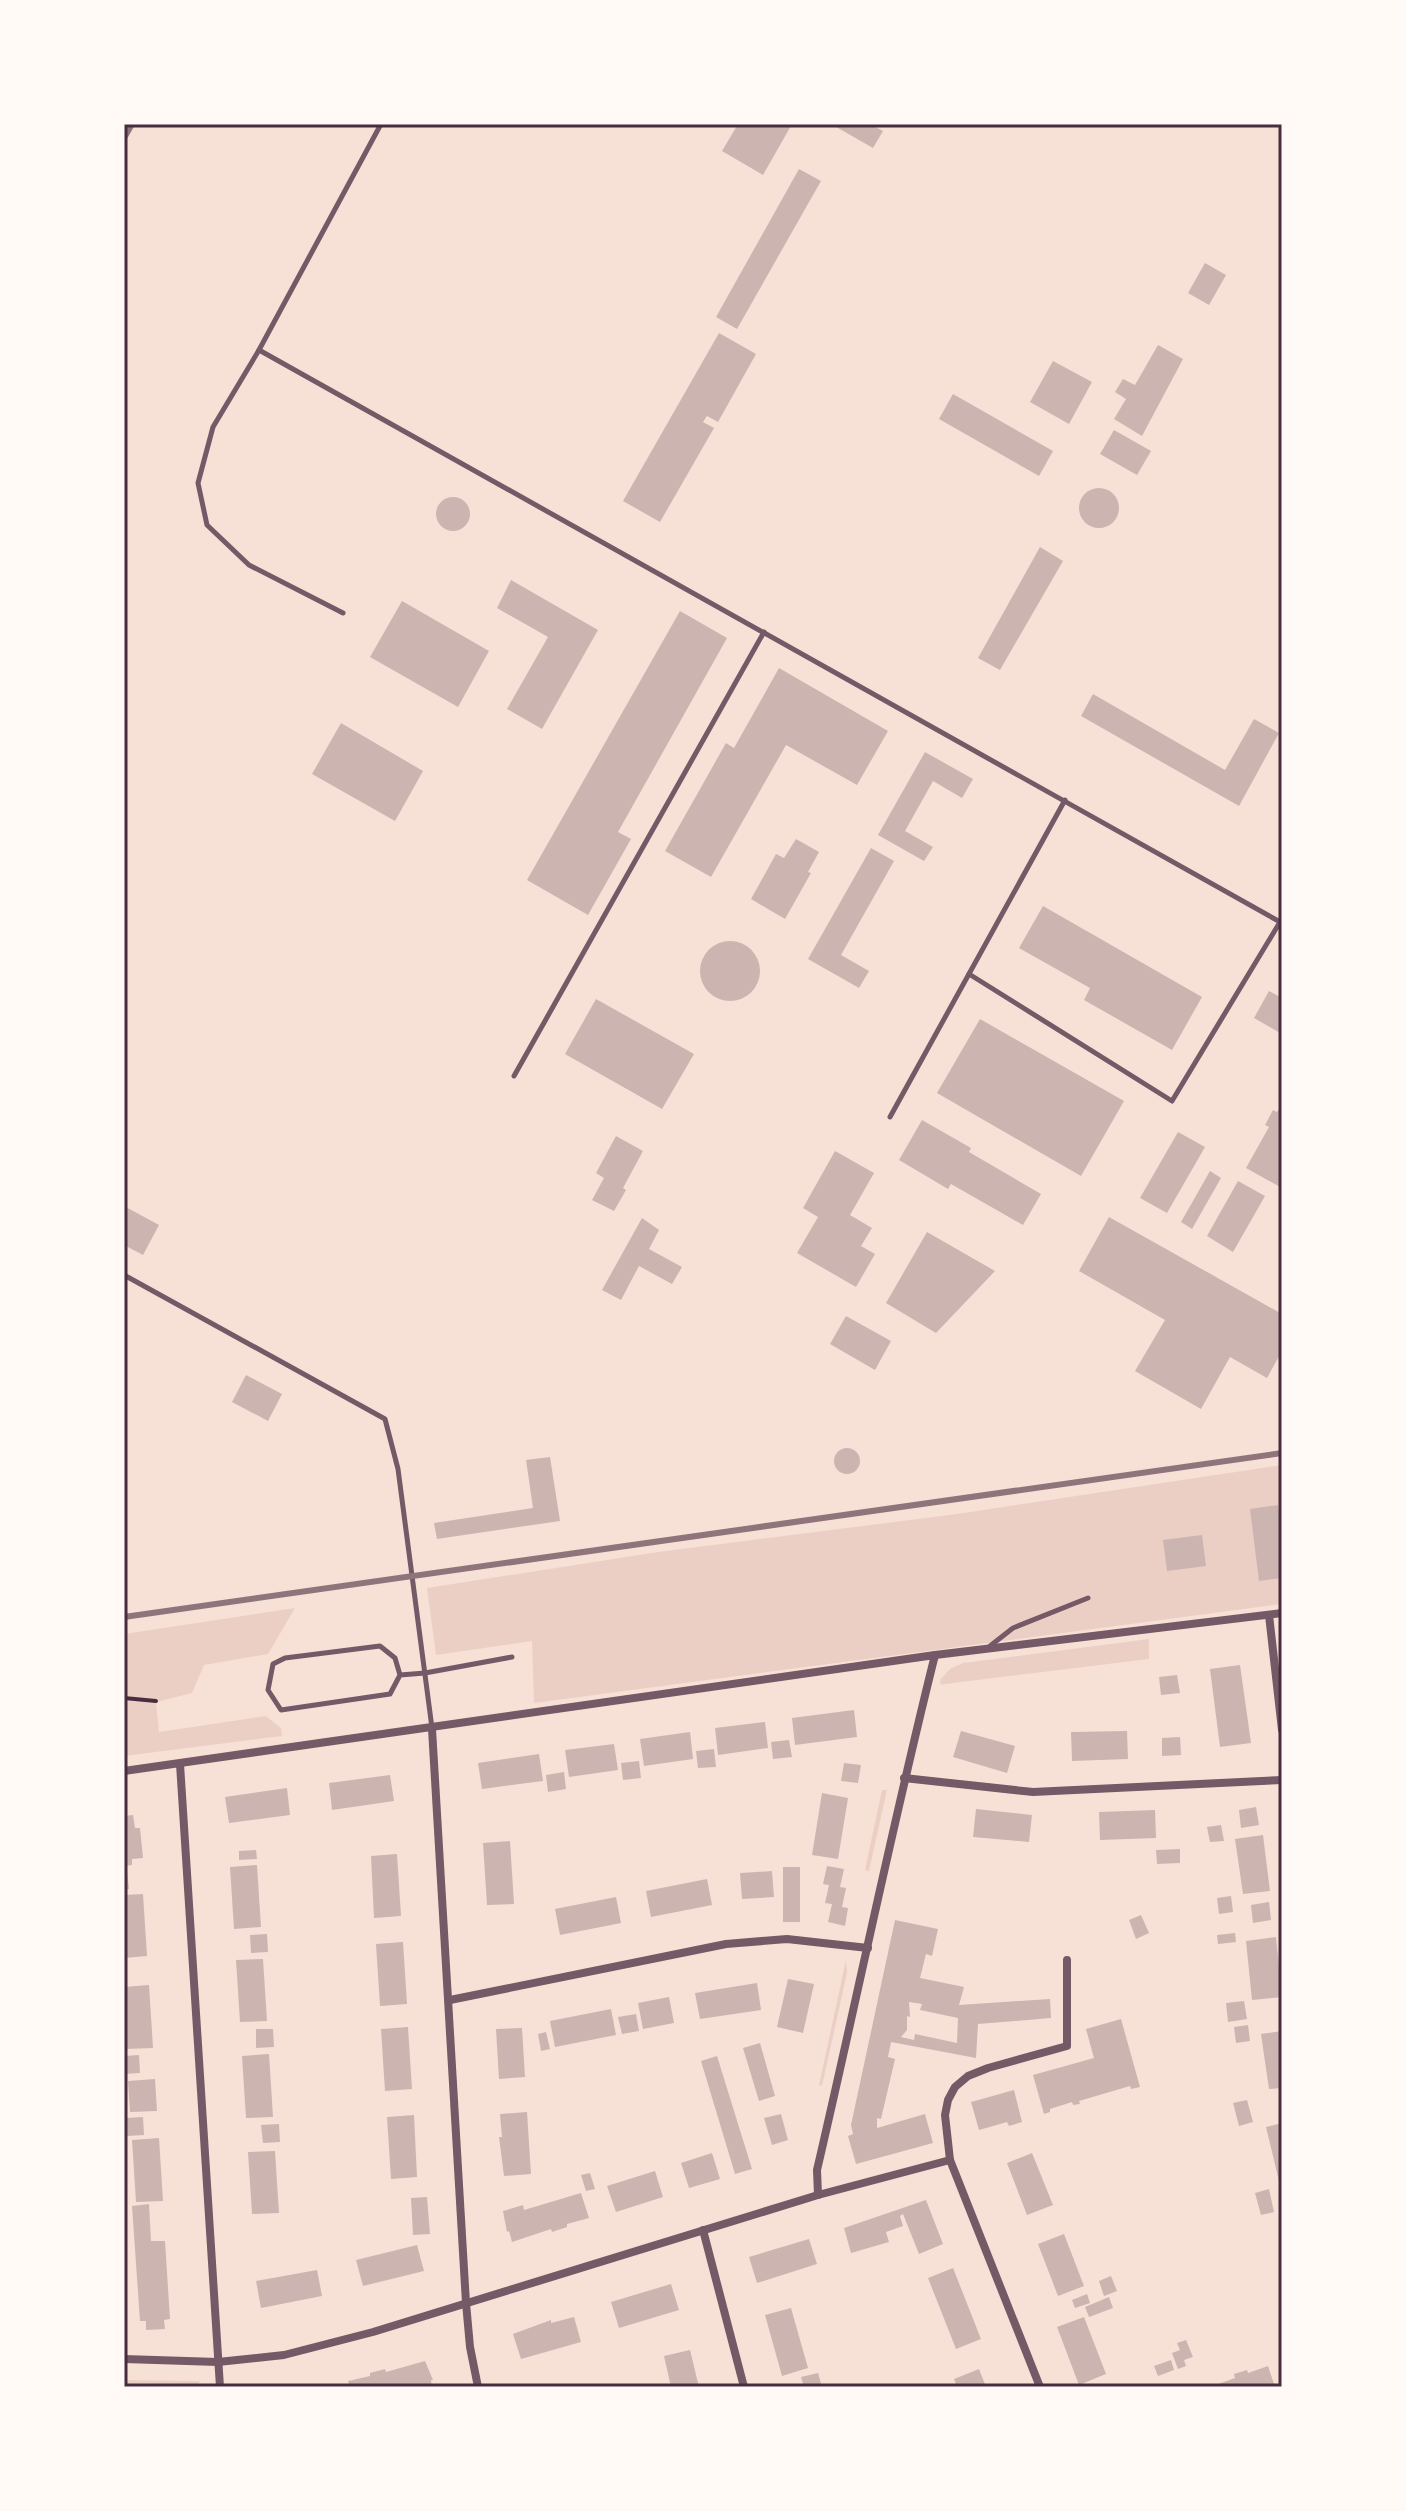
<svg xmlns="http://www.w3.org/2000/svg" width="1406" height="2511" font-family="'Roboto Condensed',sans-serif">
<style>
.green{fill:#ebcfc5}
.building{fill:#ccb4b1;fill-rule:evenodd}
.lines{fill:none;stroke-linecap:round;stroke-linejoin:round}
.path{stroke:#4a2c40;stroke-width:4}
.service{stroke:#755966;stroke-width:5}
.minor{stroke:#755966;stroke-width:8}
.rail{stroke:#8f747c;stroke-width:6}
.neatline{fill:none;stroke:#4a2c40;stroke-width:3}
</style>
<rect width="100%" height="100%" fill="#f7e1d7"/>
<g class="green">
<polygon points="1282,1465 1282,1604 534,1703 532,1641 436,1655 427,1588 658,1552 957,1514"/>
<polygon points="295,1608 268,1654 204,1665 192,1693 156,1702 159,1732 266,1716 281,1728 282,1736 124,1756 124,1634"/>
<polygon points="1149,1639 1149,1659 945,1684 941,1685 940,1680 950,1669 963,1663"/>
<polygon points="882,1790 887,1790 869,1871 865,1870"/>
<polygon points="846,1960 847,1973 822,2086 819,2085"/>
<polygon points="124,2380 201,2381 198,2383 202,2387 124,2387"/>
</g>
<g class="building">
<polygon points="738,124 792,124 763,175 722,151"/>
<polygon points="831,124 870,124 883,131 873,148"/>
<polygon points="799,169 821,181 737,329 716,317"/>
<polygon points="1205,263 1226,275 1209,305 1188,293"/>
<polygon points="719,333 756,354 718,422 707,416 703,422 714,428 660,522 623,501"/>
<polygon points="1158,345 1183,359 1142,436 1114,419 1126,399 1115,392 1123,379 1135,385"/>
<polygon points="1053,361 1092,382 1069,424 1030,402"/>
<polygon points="953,394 1053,451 1039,476 939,419"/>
<polygon points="1114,430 1151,451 1137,475 1100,454"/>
<circle cx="1099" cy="508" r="20"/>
<circle cx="453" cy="514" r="17"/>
<polygon points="1040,547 1063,561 1000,670 978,658"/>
<polygon points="511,580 598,630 542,729 507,709 548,637 497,608"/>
<polygon points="402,601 489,651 458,707 370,657"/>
<polygon points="680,611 727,638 618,832 631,839 588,915 527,880"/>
<polygon points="779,668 888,731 857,785 786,745 711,877 665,851 726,743 734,748"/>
<polygon points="1093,694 1225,770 1254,719 1279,733 1239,806 1081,716"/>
<polygon points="341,723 423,771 395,821 312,774"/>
<polygon points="925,752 973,779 962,798 933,781 905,831 933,847 924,861 878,835"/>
<polygon points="796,839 819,852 808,872 811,873 785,919 751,899 776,854 784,858"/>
<polygon points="871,848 894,861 841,955 869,971 859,988 808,959"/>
<polygon points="1043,906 1202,997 1172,1050 1084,1000 1090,988 1019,948"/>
<circle cx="730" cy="971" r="30"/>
<polygon points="1269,991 1282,998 1282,1034 1254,1018"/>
<polygon points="596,999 694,1054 662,1109 565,1054"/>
<polygon points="980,1019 1124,1101 1081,1176 937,1093"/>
<polygon points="1282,1104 1282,1188 1246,1168 1269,1127 1265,1125 1273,1110 1277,1112"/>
<polygon points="922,1120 971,1148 969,1152 1041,1194 1023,1225 951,1184 948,1189 899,1160"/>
<polygon points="1178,1132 1205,1147 1167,1213 1140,1198"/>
<polygon points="616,1136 643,1151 623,1188 626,1190 614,1211 592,1200 604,1178 596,1173"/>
<polygon points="835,1151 874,1173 850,1215 872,1228 861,1246 875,1254 856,1287 797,1253 818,1217 803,1208"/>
<polygon points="1210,1171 1221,1178 1192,1229 1181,1222"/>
<polygon points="1238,1181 1265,1196 1233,1252 1207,1236"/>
<polygon points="124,1206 159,1225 143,1255 124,1245"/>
<polygon points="1109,1217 1282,1314 1282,1351 1267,1378 1230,1357 1201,1409 1135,1371 1165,1320 1079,1271"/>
<polygon points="642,1218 659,1230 649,1249 682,1267 672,1284 639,1266 621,1300 602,1290"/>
<polygon points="927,1232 995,1271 936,1333 886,1303"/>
<polygon points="846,1316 891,1341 875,1370 830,1344"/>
<polygon points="246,1375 282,1394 268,1421 232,1402"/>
<circle cx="847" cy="1461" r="13"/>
<polygon points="550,1457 560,1521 437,1539 434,1523 533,1508 526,1460"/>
<polygon points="1278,1505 1282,1538 1282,1578 1259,1581 1250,1509"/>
<polygon points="1202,1535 1206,1566 1167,1571 1163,1540"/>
<polygon points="1240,1665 1251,1743 1220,1747 1210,1669"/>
<polygon points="1177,1675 1180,1693 1161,1695 1159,1677"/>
<polygon points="854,1710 857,1737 795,1745 792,1718"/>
<polygon points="765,1722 768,1748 718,1755 715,1728"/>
<polygon points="961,1731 1015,1746 1007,1773 953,1757"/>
<polygon points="1127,1731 1128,1759 1072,1761 1071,1732"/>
<polygon points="690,1732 693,1759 644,1766 640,1739"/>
<polygon points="1180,1737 1181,1755 1162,1756 1162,1738"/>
<polygon points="789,1740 792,1757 773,1759 771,1742"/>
<polygon points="614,1744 618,1770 569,1777 565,1750"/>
<polygon points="714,1749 716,1767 698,1768 696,1751"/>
<polygon points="539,1754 543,1781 482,1789 478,1763"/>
<polygon points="639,1761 641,1778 623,1780 621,1763"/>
<polygon points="844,1763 861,1765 858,1783 841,1781"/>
<polygon points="564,1772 566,1789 548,1792 546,1775"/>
<polygon points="390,1775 394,1801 332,1810 329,1783"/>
<polygon points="287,1788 290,1815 229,1823 225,1797"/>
<polygon points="822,1793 848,1798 838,1859 812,1855"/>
<polygon points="1256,1807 1259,1825 1241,1828 1239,1810"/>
<polygon points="976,1809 1032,1815 1029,1842 973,1837"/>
<polygon points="1155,1810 1156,1838 1100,1840 1099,1812"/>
<polygon points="133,1815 135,1828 140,1828 143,1858 132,1859 132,1865 124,1866 124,1816"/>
<polygon points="1221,1825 1224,1841 1210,1842 1207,1827"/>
<polygon points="1263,1835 1270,1891 1243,1894 1235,1839"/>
<polygon points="510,1841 514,1904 487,1905 483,1843"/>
<polygon points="1180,1849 1180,1863 1157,1864 1156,1850"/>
<polygon points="256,1850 257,1859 239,1860 239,1851"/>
<polygon points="397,1854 401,1916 374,1918 371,1856"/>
<polygon points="257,1865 261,1927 234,1929 230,1867"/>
<polygon points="827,1866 844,1869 840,1887 846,1888 842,1907 848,1908 845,1926 828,1922 832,1904 825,1903 829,1885 823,1884"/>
<rect x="783" y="1867" width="17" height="55"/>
<polygon points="124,1871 127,1871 129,1889 124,1890"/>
<polygon points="772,1871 774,1897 742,1899 740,1873"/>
<polygon points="707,1879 712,1905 651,1917 646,1891"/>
<polygon points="143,1894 147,1956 124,1958 124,1895"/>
<polygon points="1231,1896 1233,1912 1219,1914 1217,1898"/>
<polygon points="616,1897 621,1923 560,1935 555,1909"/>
<polygon points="1269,1902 1271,1920 1253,1923 1251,1905"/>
<polygon points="1141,1915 1149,1933 1136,1939 1129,1920"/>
<path d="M895,1920L938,1929L932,1956L926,1954L920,1978L964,1987L959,2005L1050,1999L1051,2018L978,2024L976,2058L891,2042L888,2057L895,2059L881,2119L877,2118V2128L925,2114L933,2143L856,2164L848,2136L853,2134L851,2125ZM909,2002L922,2004L920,2010L958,2018L957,2043L915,2034L914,2040L901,2037L907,2030V2016L910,2017Z"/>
<polygon points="1235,1933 1236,1942 1218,1944 1217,1935"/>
<polygon points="267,1934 268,1952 251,1953 250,1935"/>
<polygon points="1276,1937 1282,1997 1252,2000 1246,1941"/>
<polygon points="403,1942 407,2004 380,2006 376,1944"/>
<polygon points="263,1959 267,2021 240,2022 236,1960"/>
<polygon points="788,1979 814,1984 803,2033 777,2027"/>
<polygon points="757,1983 761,2010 700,2019 695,1993"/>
<polygon points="149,1985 153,2048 126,2049 124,1987"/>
<polygon points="669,1997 674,2023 643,2029 638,2003"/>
<polygon points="1244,2001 1247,2019 1228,2022 1226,2003"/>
<polygon points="611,2009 616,2035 555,2047 550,2021"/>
<polygon points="636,2014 639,2031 622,2034 618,2017"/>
<polygon points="1121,2019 1140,2087 1131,2089 1130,2086 1079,2101 1080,2104 1073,2105 1072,2102 1050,2109 1050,2112 1044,2114 1033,2075 1094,2058 1086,2029"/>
<polygon points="1248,2025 1250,2041 1236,2043 1234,2027"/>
<polygon points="408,2027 412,2089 385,2091 381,2029"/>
<polygon points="522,2028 525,2077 499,2079 496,2029"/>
<polygon points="256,2029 273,2029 274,2047 256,2048"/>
<polygon points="1282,2031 1282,2088 1269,2089 1261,2034"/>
<polygon points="546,2032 550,2049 541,2051 538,2034"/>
<polygon points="760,2043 775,2096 759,2101 743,2048"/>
<polygon points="269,2054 273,2117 246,2118 242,2056"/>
<polygon points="139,2055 140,2073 124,2074 124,2056"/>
<polygon points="717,2056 752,2169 735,2174 701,2061"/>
<polygon points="155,2079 157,2111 130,2112 128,2081"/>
<polygon points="1014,2090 1022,2122 1009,2126 1007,2122 979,2130 971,2102"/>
<polygon points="1247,2100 1253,2122 1239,2126 1233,2103"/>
<polygon points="527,2112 531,2174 504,2176 499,2137 502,2137 500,2114"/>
<polygon points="781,2114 788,2140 772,2145 764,2118"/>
<polygon points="414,2115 417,2177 391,2179 387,2117"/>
<polygon points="143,2117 144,2135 127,2136 126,2118"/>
<polygon points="1282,2123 1282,2180 1279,2181 1266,2127"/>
<polygon points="279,2124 280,2142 263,2143 261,2125"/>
<polygon points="159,2138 163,2201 136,2202 132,2140"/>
<polygon points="275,2151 279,2213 252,2214 248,2152"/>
<polygon points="712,2153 720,2179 689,2188 681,2163"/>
<polygon points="1032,2153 1053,2205 1027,2215 1007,2163"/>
<polygon points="655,2171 663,2197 616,2212 607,2186"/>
<polygon points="590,2173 595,2189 586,2191 581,2175"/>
<polygon points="1269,2189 1274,2212 1261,2215 1255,2193"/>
<polygon points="581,2193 589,2218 567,2224 567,2227 552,2232 551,2229 512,2242 509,2231 507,2232 503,2211 523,2205 524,2210"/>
<polygon points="427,2197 430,2234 413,2235 411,2198"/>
<polygon points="926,2200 943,2244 919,2254 903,2214 900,2216 903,2226 886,2232 889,2242 851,2253 844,2228"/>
<polygon points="149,2204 151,2241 165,2241 170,2319 164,2320 165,2329 146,2330 146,2321 140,2321 132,2206"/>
<polygon points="1064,2234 1084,2286 1058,2296 1038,2244"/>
<polygon points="809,2239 817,2264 757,2283 749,2257"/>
<polygon points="417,2245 424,2271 363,2286 356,2260"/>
<polygon points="953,2268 981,2339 956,2349 928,2278"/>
<polygon points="317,2270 322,2296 261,2308 256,2281"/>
<polygon points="1111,2276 1117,2291 1104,2296 1099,2281"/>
<polygon points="671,2284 679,2310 619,2328 611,2302"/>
<polygon points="1087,2294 1090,2303 1075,2308 1072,2300"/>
<polygon points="1109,2297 1113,2308 1089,2317 1085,2307"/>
<polygon points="791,2308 808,2368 782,2376 765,2315"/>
<polygon points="574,2317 581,2342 521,2359 513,2334 551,2320 551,2323"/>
<polygon points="1084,2317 1106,2374 1079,2385 1057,2327"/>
<polygon points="1186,2340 1193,2357 1184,2360 1186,2366 1178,2369 1172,2353 1180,2350 1177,2343"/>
<polygon points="690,2350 699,2387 671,2387 664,2356"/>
<polygon points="1171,2360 1174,2370 1158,2376 1154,2366"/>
<polygon points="425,2361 433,2380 431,2380 432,2387 350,2387 348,2381 370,2376 370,2373 385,2369 386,2372"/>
<polygon points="1268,2366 1275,2387 1210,2387 1235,2378 1234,2374 1247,2370 1248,2373"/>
<polygon points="979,2369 986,2387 957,2387 954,2379"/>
<polygon points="818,2373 822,2387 804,2387 801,2377"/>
</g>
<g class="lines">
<polyline class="path" points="124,1698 156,1701"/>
<g class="service">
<polyline points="259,350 1282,923"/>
<polyline points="343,613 249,565 207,525 198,483 213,427 259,350 381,124"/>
<polyline points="969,974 1172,1101 1280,922"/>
<polyline points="514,1076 764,632"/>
<polyline points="890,1117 1065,800"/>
<polyline points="124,1275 385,1419 398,1469 432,1728"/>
<polyline points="990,1646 1013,1628 1088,1598"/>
<polyline points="400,1675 395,1658 380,1646 285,1658 273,1664 268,1690 281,1710 390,1694 400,1675 425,1673 512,1657"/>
<polyline points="1282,2342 1282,2343"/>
</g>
<g class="minor">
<polyline points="1269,1615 1282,1730"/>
<polyline points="432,1729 466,2303 470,2347 478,2387"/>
<polyline points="180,1764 220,2387"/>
<polyline points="124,1771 935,1655 1282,1613"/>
<polyline points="904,1778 1033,1792 1282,1780"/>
<polyline points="450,2000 726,1944 787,1939 868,1948"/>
<path d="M818,2195L817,2170C857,1999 892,1826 935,1655"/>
<polyline points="703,2230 744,2387"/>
<polyline points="124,2359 218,2362 284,2355 373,2332 818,2195 950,2160"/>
<polyline points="1040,2387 950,2160 945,2115 948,2100 955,2087 968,2076 988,2068 1067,2046 1067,1960"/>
</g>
<g class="rail">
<polyline points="124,138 132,124"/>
<polyline points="124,1617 1282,1453"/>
</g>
</g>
<rect width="1406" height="2511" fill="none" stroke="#fffaf5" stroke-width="252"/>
<rect x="126" y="126" width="1154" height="2259" class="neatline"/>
</svg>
